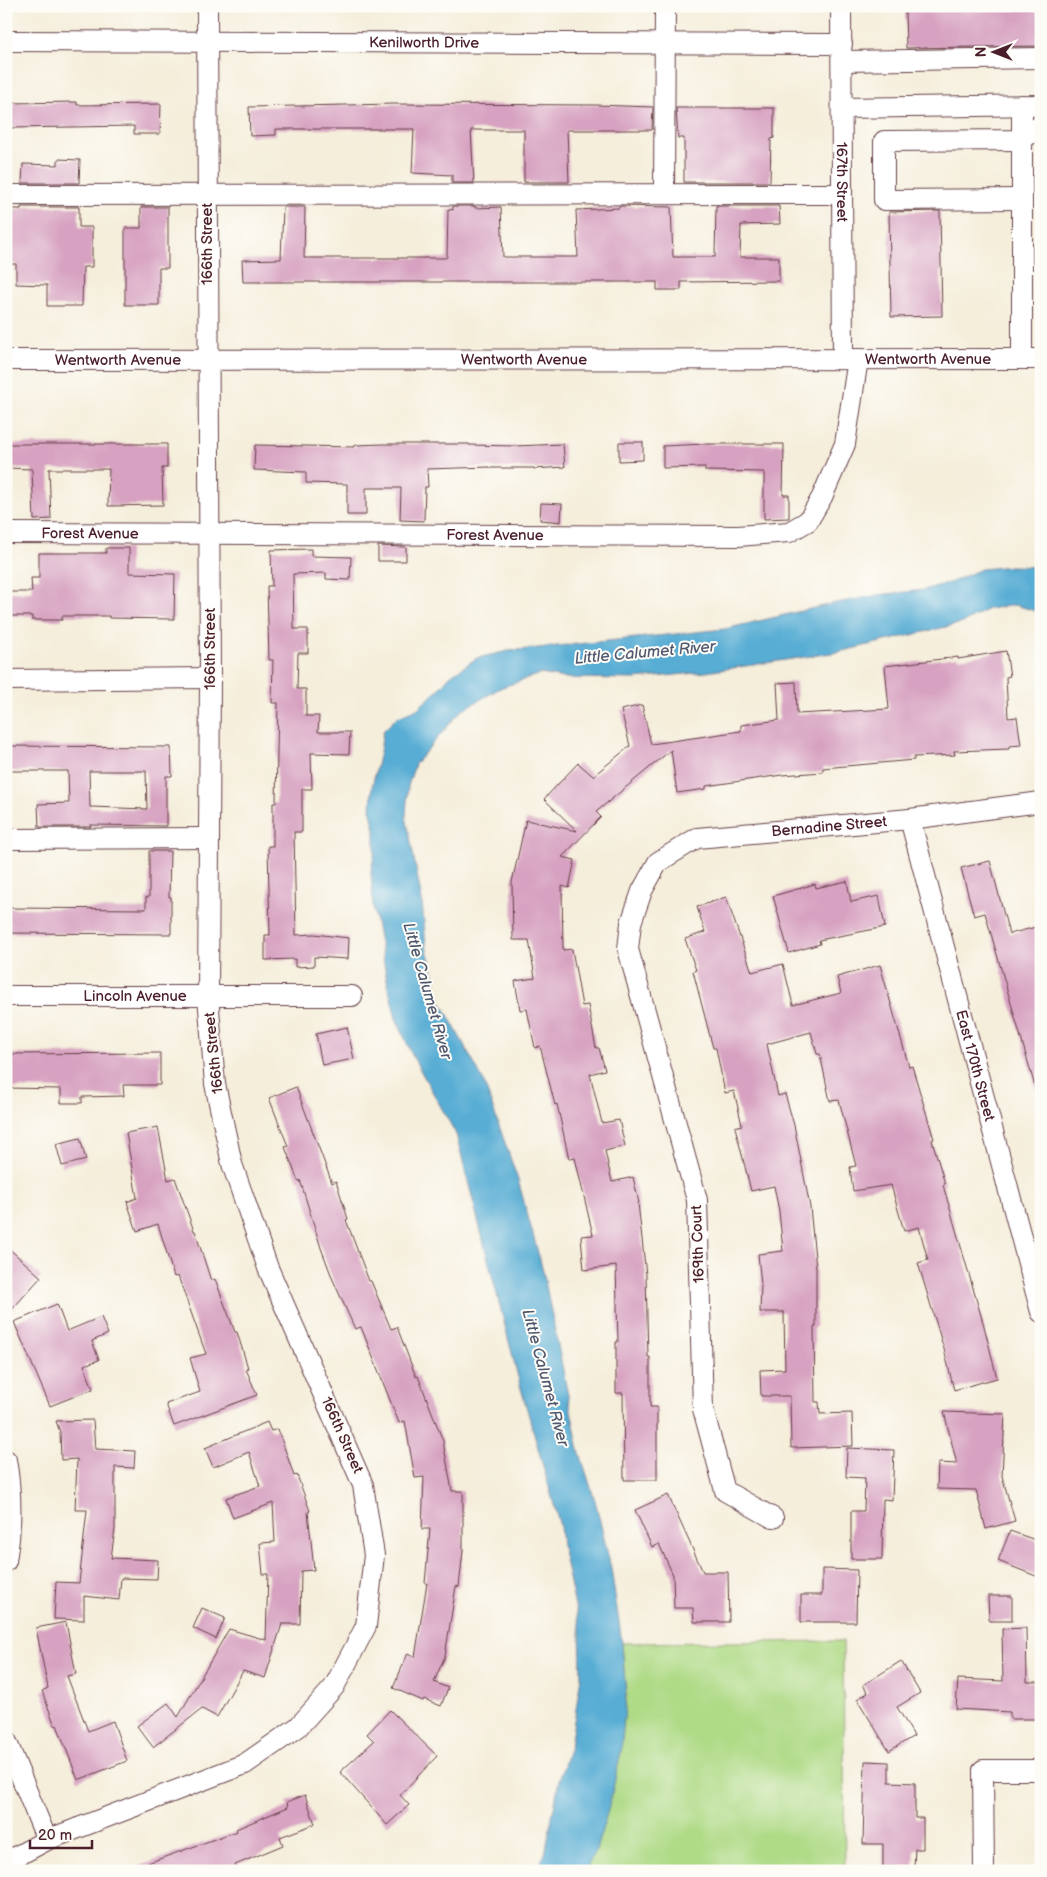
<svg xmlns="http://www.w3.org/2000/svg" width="1047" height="1877" font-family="'Balsamiq Sans',sans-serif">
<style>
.green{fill:#afda86;stroke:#7c7c58}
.water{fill:#59add4;stroke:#526680}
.building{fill:#d7a2c1;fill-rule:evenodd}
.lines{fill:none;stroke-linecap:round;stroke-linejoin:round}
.minor-casing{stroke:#643e45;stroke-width:22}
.minor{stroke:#fff;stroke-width:20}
.labels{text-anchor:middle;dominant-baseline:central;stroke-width:4;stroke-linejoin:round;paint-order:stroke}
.street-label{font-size:15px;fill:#4a1f2b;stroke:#fdfcf7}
.water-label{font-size:16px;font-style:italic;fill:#50586f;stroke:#fdfcf7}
</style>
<rect width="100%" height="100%" fill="#fdfcf7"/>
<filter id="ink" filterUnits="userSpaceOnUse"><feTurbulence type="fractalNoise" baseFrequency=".02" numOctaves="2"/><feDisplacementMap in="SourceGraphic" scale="10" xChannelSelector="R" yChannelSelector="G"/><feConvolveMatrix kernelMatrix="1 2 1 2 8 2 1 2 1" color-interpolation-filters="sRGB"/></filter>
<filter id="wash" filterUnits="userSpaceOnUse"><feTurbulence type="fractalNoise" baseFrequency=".0096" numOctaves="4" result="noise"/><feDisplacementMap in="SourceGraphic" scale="20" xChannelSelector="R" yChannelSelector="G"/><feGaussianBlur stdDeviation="1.12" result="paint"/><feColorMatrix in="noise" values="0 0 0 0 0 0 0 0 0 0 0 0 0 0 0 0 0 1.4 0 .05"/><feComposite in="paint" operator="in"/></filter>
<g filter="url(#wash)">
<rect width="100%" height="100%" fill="#f5eedb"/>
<polygon class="green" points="843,1641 845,1871 585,1871 596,1850 626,1696 622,1643"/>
<polygon class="water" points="1011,566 1041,567 1041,610 1035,611 1016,605 988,609 963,623 838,652 706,672 635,679 564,678 540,674 500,688 461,711 415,764 408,786 406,816 422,901 426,946 441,1002 483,1080 518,1180 543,1271 579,1450 596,1504 611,1568 622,1643 626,1696 621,1752 609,1807 596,1850 585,1871 536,1871 545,1854 559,1781 570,1746 581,1677 580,1629 562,1546 560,1526 519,1381 456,1134 413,1057 396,1018 389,990 373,906 371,871 375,851 375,830 371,812 372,787 380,752 383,731 396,718 417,709 438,690 450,676 477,658 508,651 725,629 831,604 878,595 923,590 952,582 981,569"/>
<g id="blocks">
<g class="building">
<polygon points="1041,8 1041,46 906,48 905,9"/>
<polygon points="77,102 77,105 161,104 160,134 134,134 134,126 9,128 9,103"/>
<polygon points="395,104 596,105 653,107 652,130 567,130 569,182 524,182 524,130 471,130 474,183 452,183 452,175 412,173 414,129 276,129 276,135 250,136 249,107"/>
<polygon points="676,108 774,108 774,138 771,139 770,182 684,182 684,138 678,138"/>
<polygon points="58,159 80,160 79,183 22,183 23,164 58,165"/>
<polygon points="453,206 475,206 475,208 501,207 503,257 578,257 576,210 619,208 619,206 671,207 673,257 715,257 716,206 779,206 780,224 741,225 740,257 779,257 779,281 681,282 681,290 657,290 657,282 243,282 242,260 281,259 283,207 305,207 304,258 445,258 447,257 448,209 453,210"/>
<polygon points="21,207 79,207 79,227 92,227 92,267 83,267 82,306 47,306 47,285 16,284 16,264 6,264 6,241 11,241 11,209 21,209"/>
<polygon points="141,207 168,207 168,268 159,268 159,305 125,305 125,228 141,228"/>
<polygon points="940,211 942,316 891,317 889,212"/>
<polygon points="619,442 643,442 643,460 619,461"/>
<polygon points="6,444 167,444 167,468 162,468 163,505 108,506 109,469 49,469 51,519 34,520 32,469 6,468"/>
<polygon points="384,444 469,444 469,445 515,446 563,444 565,467 534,469 534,468 490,468 490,467 427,469 428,487 425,487 424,521 400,520 401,488 366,488 366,515 347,515 347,484 306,483 306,472 254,470 255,445 355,447 355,445"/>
<polygon points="705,444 784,444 783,495 789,495 789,518 764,519 764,472 705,471 705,467 663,468 663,446"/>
<polygon points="541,503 562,504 561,522 540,520"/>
<polygon points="378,546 406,547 406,561 378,561"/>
<polygon points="106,548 129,548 129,573 175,574 174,619 109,618 109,616 62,616 62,620 32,620 32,616 6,616 6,592 32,592 31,578 39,578 39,553 106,553"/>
<polygon points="311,549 311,556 351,557 350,580 326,579 326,573 293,574 294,629 308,629 308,653 298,653 297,689 306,689 306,716 319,716 318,732 350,732 349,754 311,753 312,789 302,789 302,832 294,832 296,935 314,934 349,938 348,959 314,957 314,966 295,967 295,959 265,960 265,935 270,935 268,846 273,846 273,803 276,803 278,703 272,703 273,660 269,660 267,586 272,586 271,550"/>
<polygon points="1006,651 1010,676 1006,677 1008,718 1017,717 1021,745 1009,746 1009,749 954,751 955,755 914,757 914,760 823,768 823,772 782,775 706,786 706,789 677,793 671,750 596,812 601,817 562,857 575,860 569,888 562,886 563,950 572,949 582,1006 588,1005 596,1048 599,1048 605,1070 590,1074 602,1123 619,1120 625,1146 605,1151 612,1182 633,1177 639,1203 638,1203 646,1275 648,1357 650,1357 650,1407 657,1407 657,1480 624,1480 623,1393 616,1393 616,1342 618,1342 616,1266 584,1270 581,1236 593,1235 575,1158 569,1159 557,1104 555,1105 540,1046 535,1048 527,1009 520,1010 515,981 535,978 529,940 513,940 512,882 526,820 577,831 544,799 578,763 593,776 630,746 621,710 642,705 651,744 741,731 741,725 779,720 777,683 796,682 797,714 889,709 885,666 958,657 958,659"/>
<path d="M6,746L171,747L172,776H166V826L90,825L91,827H39L38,804L69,803L68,771H6ZM89,771H146L147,809L90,807Z"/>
<polygon points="149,851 170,851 169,897 171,897 171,934 6,933 6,908 146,909 146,897 149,897"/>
<polygon points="990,861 1009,934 1036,927 1041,944 1041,1090 1036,1090 985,913 974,916 961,868"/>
<polygon points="847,881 851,902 879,896 885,927 819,940 820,944 789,953 773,896 815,884 816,888"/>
<polygon points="726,897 752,972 783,964 793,1005 841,993 837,977 880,965 909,1067 912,1066 934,1139 932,1140 945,1184 943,1185 984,1326 997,1378 954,1390 944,1349 918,1263 928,1260 919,1227 904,1231 891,1185 853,1191 850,1167 856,1166 839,1100 830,1101 820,1054 817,1054 811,1032 767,1044 778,1096 785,1094 794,1125 810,1207 816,1268 816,1327 814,1327 815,1402 819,1402 820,1414 852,1413 853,1446 791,1448 790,1396 761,1396 760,1370 785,1369 784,1312 760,1312 761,1285 758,1254 783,1251 779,1211 774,1186 751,1191 735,1127 742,1125 734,1091 725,1093 716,1048 713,1048 693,971 696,970 685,939 705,932 697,907"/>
<polygon points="347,1027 354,1059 322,1065 316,1034"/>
<polygon points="160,1053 160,1085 123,1085 124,1096 82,1097 82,1103 61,1103 61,1089 6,1088 6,1054"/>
<polygon points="296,1087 332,1183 336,1181 348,1219 346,1220 369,1281 371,1281 391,1329 397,1327 416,1377 418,1376 443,1441 452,1491 463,1491 463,1551 459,1587 456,1586 445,1656 434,1682 448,1688 441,1706 424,1699 423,1701 393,1688 408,1653 415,1657 427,1583 425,1583 430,1529 422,1529 424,1477 415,1478 405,1421 399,1423 361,1327 355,1329 333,1280 321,1248 300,1180 298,1181 285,1147 288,1146 269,1098"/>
<polygon points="158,1127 168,1180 175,1178 194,1231 195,1231 211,1281 215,1279 235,1332 237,1332 248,1368 246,1369 257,1395 174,1426 166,1404 200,1392 190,1358 206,1354 178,1276 174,1277 158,1224 137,1231 127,1202 137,1198 126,1133"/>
<polygon points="80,1138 86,1160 62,1166 56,1144"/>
<polygon points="6,1246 41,1277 6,1316"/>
<polygon points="57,1304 67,1331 101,1317 108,1334 92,1341 99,1360 84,1365 93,1389 50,1406 14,1322"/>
<polygon points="944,1412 1005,1414 1002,1476 1015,1521 986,1529 976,1490 937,1489 938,1463 957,1464"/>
<polygon points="93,1420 95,1449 135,1451 134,1468 115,1467 115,1529 111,1558 158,1560 157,1579 121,1578 119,1600 84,1596 84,1620 54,1619 56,1582 79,1583 87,1510 75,1510 77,1459 61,1460 60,1432 56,1421"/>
<polygon points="267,1422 271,1431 278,1429 294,1476 297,1475 310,1511 308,1512 314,1570 301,1571 300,1624 282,1624 265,1678 243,1671 217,1717 202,1709 153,1747 137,1726 168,1703 178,1717 229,1629 266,1640 268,1574 263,1574 260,1543 275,1542 273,1503 233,1518 226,1498 260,1486 249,1452 213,1467 205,1448"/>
<polygon points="847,1448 894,1450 892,1500 883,1499 882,1559 851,1559 851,1511 864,1511 865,1478 846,1477"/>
<polygon points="668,1495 703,1572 728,1572 729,1622 694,1622 693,1608 674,1608 673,1575 659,1544 652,1547 635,1510"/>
<polygon points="1010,1531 1041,1542 1041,1578 998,1561"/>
<polygon points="822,1569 857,1570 856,1622 801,1622 801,1595 822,1595"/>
<polygon points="988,1596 1012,1596 1012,1621 989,1621"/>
<polygon points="202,1608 225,1618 216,1639 193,1628"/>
<polygon points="66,1622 76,1674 67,1676 88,1731 113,1721 127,1761 78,1780 57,1725 55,1726 42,1691 48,1688 36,1628"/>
<polygon points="1026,1628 1027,1682 1041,1682 1041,1719 1010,1719 1010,1712 956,1709 958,1679 1003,1681 1002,1629"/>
<polygon points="901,1661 920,1693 897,1707 914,1736 889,1751 857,1699 868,1693 863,1685"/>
<polygon points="390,1710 437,1756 400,1795 409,1805 387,1825 340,1772 374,1741 367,1734"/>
<polygon points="865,1761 889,1762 889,1782 915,1783 915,1818 923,1818 923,1849 915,1849 914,1867 883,1867 883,1844 863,1844"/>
<polygon points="305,1795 315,1824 280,1837 283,1845 235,1865 236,1868 227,1871 135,1871 134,1868 237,1831 236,1829 288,1807 287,1802"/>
</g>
</g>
</g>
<g filter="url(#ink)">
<use href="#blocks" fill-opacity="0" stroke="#643e45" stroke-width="1"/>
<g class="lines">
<g class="minor-casing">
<g id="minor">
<path id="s1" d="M841,6L843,359"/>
<path id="s2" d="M6,41L842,44"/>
<polyline points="842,61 1040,58"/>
<polyline points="1022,105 1022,359"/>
<polyline points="842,108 1041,105"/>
<polyline points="664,194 665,6"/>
<polyline points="6,195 842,194"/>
<polyline points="1022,199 884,200 884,141 1022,140 1041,125"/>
<path id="s3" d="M6,360L1041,359"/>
<path id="s4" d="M6,533L738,536L789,532L808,521L822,497L845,444L858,359"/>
<polyline points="6,680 210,678"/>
<path id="s5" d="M910,819L1041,1312"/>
<polyline points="6,839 209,838"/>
<path id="s6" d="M6,996H352"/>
<path d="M6,1460C12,1494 12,1527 6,1561"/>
<path id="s7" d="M773,1518L725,1491L703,1409L697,1200L628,949L631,923L642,891L658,862L697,838L910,819L1041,802"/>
<polyline points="6,1740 47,1840"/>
<polyline points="6,1862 47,1840 245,1764 298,1727 334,1687 366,1626 374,1555 363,1485 268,1268 232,1164 215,1084 208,996 210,678 207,6"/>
<polyline points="984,1871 983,1770 1041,1770"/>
</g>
</g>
<use href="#minor" class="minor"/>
</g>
</g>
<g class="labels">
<g class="street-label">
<text stroke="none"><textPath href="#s2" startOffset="418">Kenilworth Drive</textPath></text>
<text stroke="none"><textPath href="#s1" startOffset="176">167th Street</textPath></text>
<text transform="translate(207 244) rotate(-90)">166th Street</text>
<text stroke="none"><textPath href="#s3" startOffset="518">Wentworth Avenue</textPath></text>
<text stroke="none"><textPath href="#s3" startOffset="922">Wentworth Avenue</textPath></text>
<text stroke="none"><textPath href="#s3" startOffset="112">Wentworth Avenue</textPath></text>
<text stroke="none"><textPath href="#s4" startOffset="84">Forest Avenue</textPath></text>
<text stroke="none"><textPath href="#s4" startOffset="489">Forest Avenue</textPath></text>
<text transform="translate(210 649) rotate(-90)">166th Street</text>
<text stroke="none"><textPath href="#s7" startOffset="881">Bernadine Street</textPath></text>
<text stroke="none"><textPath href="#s6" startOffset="129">Lincoln Avenue</textPath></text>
<text transform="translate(214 1053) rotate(-96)">166th Street</text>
<text stroke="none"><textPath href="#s5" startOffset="255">East 170th Street</textPath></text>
<text transform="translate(698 1244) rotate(-92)">169th Court</text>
<text transform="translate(342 1435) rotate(66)">166th Street</text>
</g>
<g class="water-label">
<text transform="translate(645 653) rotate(-5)">Little Calumet River</text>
<text transform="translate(427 991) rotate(74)">Little Calumet River</text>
<text transform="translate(545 1378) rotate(75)">Little Calumet River</text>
</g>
</g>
<rect width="1047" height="1877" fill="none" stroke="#fdfcf7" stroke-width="25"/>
<g transform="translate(994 52) rotate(270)" stroke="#fdfcf7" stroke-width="4" paint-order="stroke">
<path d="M0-4L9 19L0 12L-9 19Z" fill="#4a1f2b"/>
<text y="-8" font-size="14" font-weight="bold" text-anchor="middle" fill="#4a1f2b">N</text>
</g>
<path d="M30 1840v8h62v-8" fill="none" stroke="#4a1f2b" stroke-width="2.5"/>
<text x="38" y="1840" font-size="15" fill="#4a1f2b" stroke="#fdfcf7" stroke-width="4" paint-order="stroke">20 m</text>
</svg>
